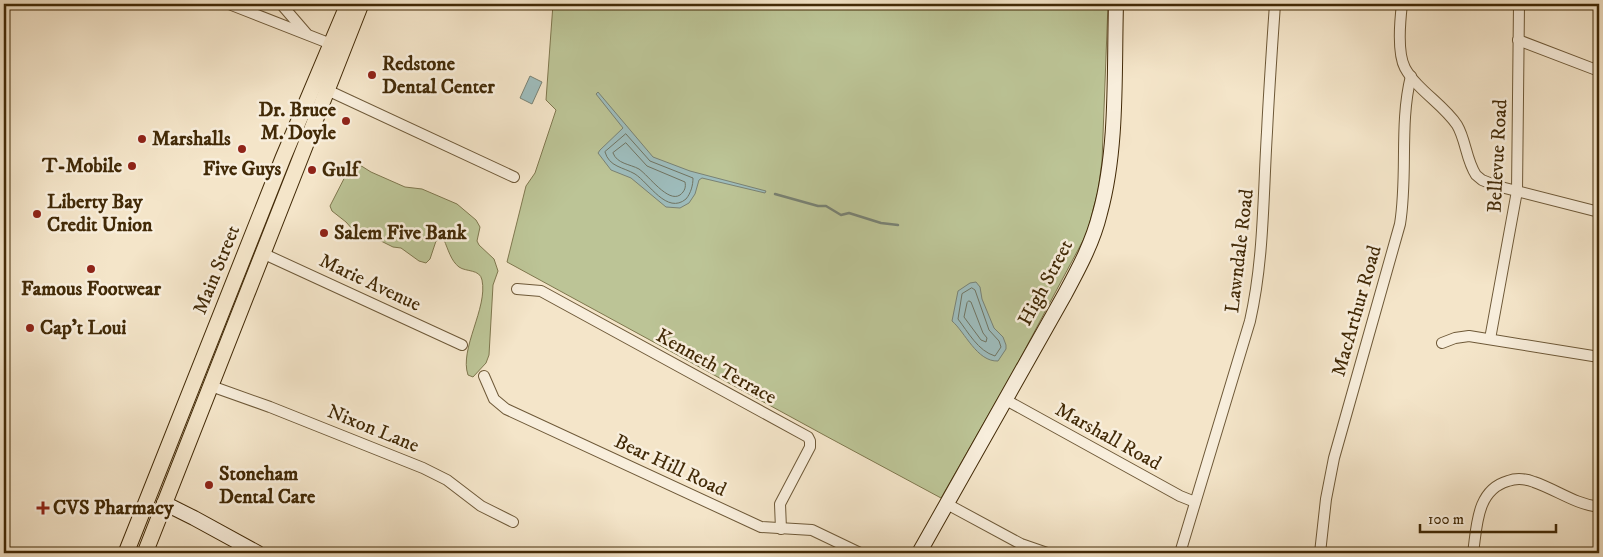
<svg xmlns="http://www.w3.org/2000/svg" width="1603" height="557" font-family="'IM FELL DW Pica',serif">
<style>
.green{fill:#bcc496;stroke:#7f774e}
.water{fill:#9ebdbd;stroke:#798274}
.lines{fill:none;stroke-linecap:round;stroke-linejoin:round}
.shore{stroke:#707462;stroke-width:1}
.stream{stroke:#798274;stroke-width:2.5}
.street-casing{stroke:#6e5938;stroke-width:12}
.secondary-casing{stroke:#422a07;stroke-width:16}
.primary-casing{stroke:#422a07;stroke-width:17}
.street{stroke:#f8eedc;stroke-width:10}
.secondary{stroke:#f8eedc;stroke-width:14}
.primary{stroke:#f4e5c9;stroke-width:15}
.poi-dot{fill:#8f2418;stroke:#f8eedc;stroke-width:2}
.labels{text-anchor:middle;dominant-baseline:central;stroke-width:5;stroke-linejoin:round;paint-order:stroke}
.poi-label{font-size:20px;font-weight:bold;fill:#422a07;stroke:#f8eedc;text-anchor:start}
.street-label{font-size:20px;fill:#422a07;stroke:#f8eedc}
</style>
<rect width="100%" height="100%" fill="#f4e5c9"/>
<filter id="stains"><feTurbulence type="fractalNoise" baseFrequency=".004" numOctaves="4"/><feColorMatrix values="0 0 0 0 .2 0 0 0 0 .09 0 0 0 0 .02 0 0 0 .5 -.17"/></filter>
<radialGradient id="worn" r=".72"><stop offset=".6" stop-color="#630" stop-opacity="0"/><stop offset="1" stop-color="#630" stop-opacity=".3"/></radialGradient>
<g class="green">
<polygon points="553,4 1108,4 1102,161 1098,191 1087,233 1014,370 941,498 824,435 507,262 526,186 535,173 556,110 546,100"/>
<path d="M355,162L371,172L405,187L422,189L457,204L476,220L480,227L477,241L479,245L494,259L498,271L493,285L489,355L486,363L473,377L468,375C459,349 488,308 482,280C480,269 466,272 459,267C451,261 448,249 444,240L441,239L436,241L430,259L426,263L419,261L401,248L393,247L377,239L365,236L359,240L357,239L354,231L346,222L332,211L330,206L350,167Z"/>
</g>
<g class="water">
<polygon points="530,76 542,82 532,104 520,98"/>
<polygon points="598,92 653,157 690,171 766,191 765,193 702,178 699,180 695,194 689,203 680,208 666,207 631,178 611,170 598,153 600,150 623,128 596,94"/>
<path d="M976,282L980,287L982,299L994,328L1003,337L1006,345V349L998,361C977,362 965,332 952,321L958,291L970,283Z"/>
</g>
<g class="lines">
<g class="shore">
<path d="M626,134L650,161L693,178C693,185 691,193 686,199C667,215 649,183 635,174C623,167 609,167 605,152Z"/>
<path d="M626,143L647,166L685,182C686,187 685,191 680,195C668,203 649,176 639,169C630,164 617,164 613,153Z"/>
<path d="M972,288L975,290L989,330L999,341L1001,347L995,356C978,351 968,332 958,319L962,294Z"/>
<polygon points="969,301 971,302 983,333 987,338 986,342 981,340 964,317 967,303"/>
</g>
<polyline class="stream" points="775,194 818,206 826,206 841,215 849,213 881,223 898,225"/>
<g class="street-casing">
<g id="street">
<polyline points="229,4 331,44"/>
<polyline points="281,4 306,33"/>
<path d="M1402,4C1400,21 1397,53 1405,68C1417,90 1443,104 1457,125C1466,140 1466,160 1476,175L1482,180L1497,186L1599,212"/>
<polyline points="1518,40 1599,71"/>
<polyline points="327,90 514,177"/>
<polyline points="262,253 462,345"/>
<polyline points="517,289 541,291 808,437 810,441 810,447 780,504 781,529"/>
<polyline points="1490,339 1517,191 1519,4"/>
<polyline points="1442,343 1455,338 1469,336 1599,357"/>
<polyline points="484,376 494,399 506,409 761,527 812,530 860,553"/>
<polyline points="211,386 270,407 423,468 447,480 481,506 513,522"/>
<polyline points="1006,400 1180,496 1195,502"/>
<polyline points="947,504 1021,544 1047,553"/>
<path d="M1180,553L1250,321C1264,259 1263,196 1267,132C1269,90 1272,47 1275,4"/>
<path d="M1320,553L1326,499L1334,458L1400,224C1408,175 1399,124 1411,76"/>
<path d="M1473,553C1477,527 1476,490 1508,481C1516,478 1526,479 1534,482C1557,490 1575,504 1599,507"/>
</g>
</g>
<g class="secondary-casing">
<g id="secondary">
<polyline points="164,503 194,518 258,553"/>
<path d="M919,553L1065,294C1079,268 1093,242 1100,213C1118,148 1114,71 1116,4"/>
</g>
</g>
<g class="primary-casing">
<g id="primary">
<polyline points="126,553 283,158 348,4"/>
<polyline points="145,553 361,4"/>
</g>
</g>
<use href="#street" class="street"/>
<use href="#secondary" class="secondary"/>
<use href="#primary" class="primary"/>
</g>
<g class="poi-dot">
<circle cx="372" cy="75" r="5"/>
<circle cx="346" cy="121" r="5"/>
<circle cx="142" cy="139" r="5"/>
<circle cx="242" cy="149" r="5"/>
<circle cx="132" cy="166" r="5"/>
<circle cx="312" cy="170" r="5"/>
<circle cx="37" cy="214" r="5"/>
<circle cx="324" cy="233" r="5"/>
<circle cx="91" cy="269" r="5"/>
<circle cx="30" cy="328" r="5"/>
<circle cx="209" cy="485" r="5"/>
<path d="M40.5 500.5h5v5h5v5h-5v5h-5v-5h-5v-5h5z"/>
</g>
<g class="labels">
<g class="poi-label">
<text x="382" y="64">Redstone<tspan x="382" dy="23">Dental Center</tspan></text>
<text x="336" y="110" text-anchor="end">Dr. Bruce<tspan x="336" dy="23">M. Doyle</tspan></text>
<text x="152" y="139">Marshalls</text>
<text x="122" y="166" text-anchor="end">T-Mobile</text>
<text x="242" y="169" text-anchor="middle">Five Guys</text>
<text x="322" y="170">Gulf</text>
<text x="47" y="202">Liberty Bay<tspan x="47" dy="23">Credit Union</tspan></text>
<text x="334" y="233">Salem Five Bank</text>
<text x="91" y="289" text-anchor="middle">Famous Footwear</text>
<text x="40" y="328">Cap't Loui</text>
<text x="219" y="474">Stoneham<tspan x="219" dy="23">Dental Care</tspan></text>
<text x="53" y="508">CVS Pharmacy</text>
</g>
<g class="street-label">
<text transform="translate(1498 156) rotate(-87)">Bellevue Road</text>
<text transform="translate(1240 251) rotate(-83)">Lawndale Road</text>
<text transform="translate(217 270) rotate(-68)">Main Street</text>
<text transform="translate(370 283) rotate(25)">Marie Avenue</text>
<text transform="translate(1046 283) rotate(-62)">High Street</text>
<text transform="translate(1357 311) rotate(-74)">MacArthur Road</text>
<text transform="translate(716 367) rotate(29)">Kenneth Terrace</text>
<text transform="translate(373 429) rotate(22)">Nixon Lane</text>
<text transform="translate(1108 437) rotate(29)">Marshall Road</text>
<text transform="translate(670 466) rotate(25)">Bear Hill Road</text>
</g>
</g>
<rect width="1603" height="557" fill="none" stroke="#f4e5c9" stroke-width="20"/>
<rect x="5" y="5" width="1593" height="547" fill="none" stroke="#422a07" stroke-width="2.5"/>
<rect x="10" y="10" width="1583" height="537" fill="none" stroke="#422a07"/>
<path d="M1420 524v8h136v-8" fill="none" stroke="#422a07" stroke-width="2.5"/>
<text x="1428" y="524" font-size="15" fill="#422a07" stroke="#f8eedc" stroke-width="4" paint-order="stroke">100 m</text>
<rect width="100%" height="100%" filter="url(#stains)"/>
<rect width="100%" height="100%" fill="url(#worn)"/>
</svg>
